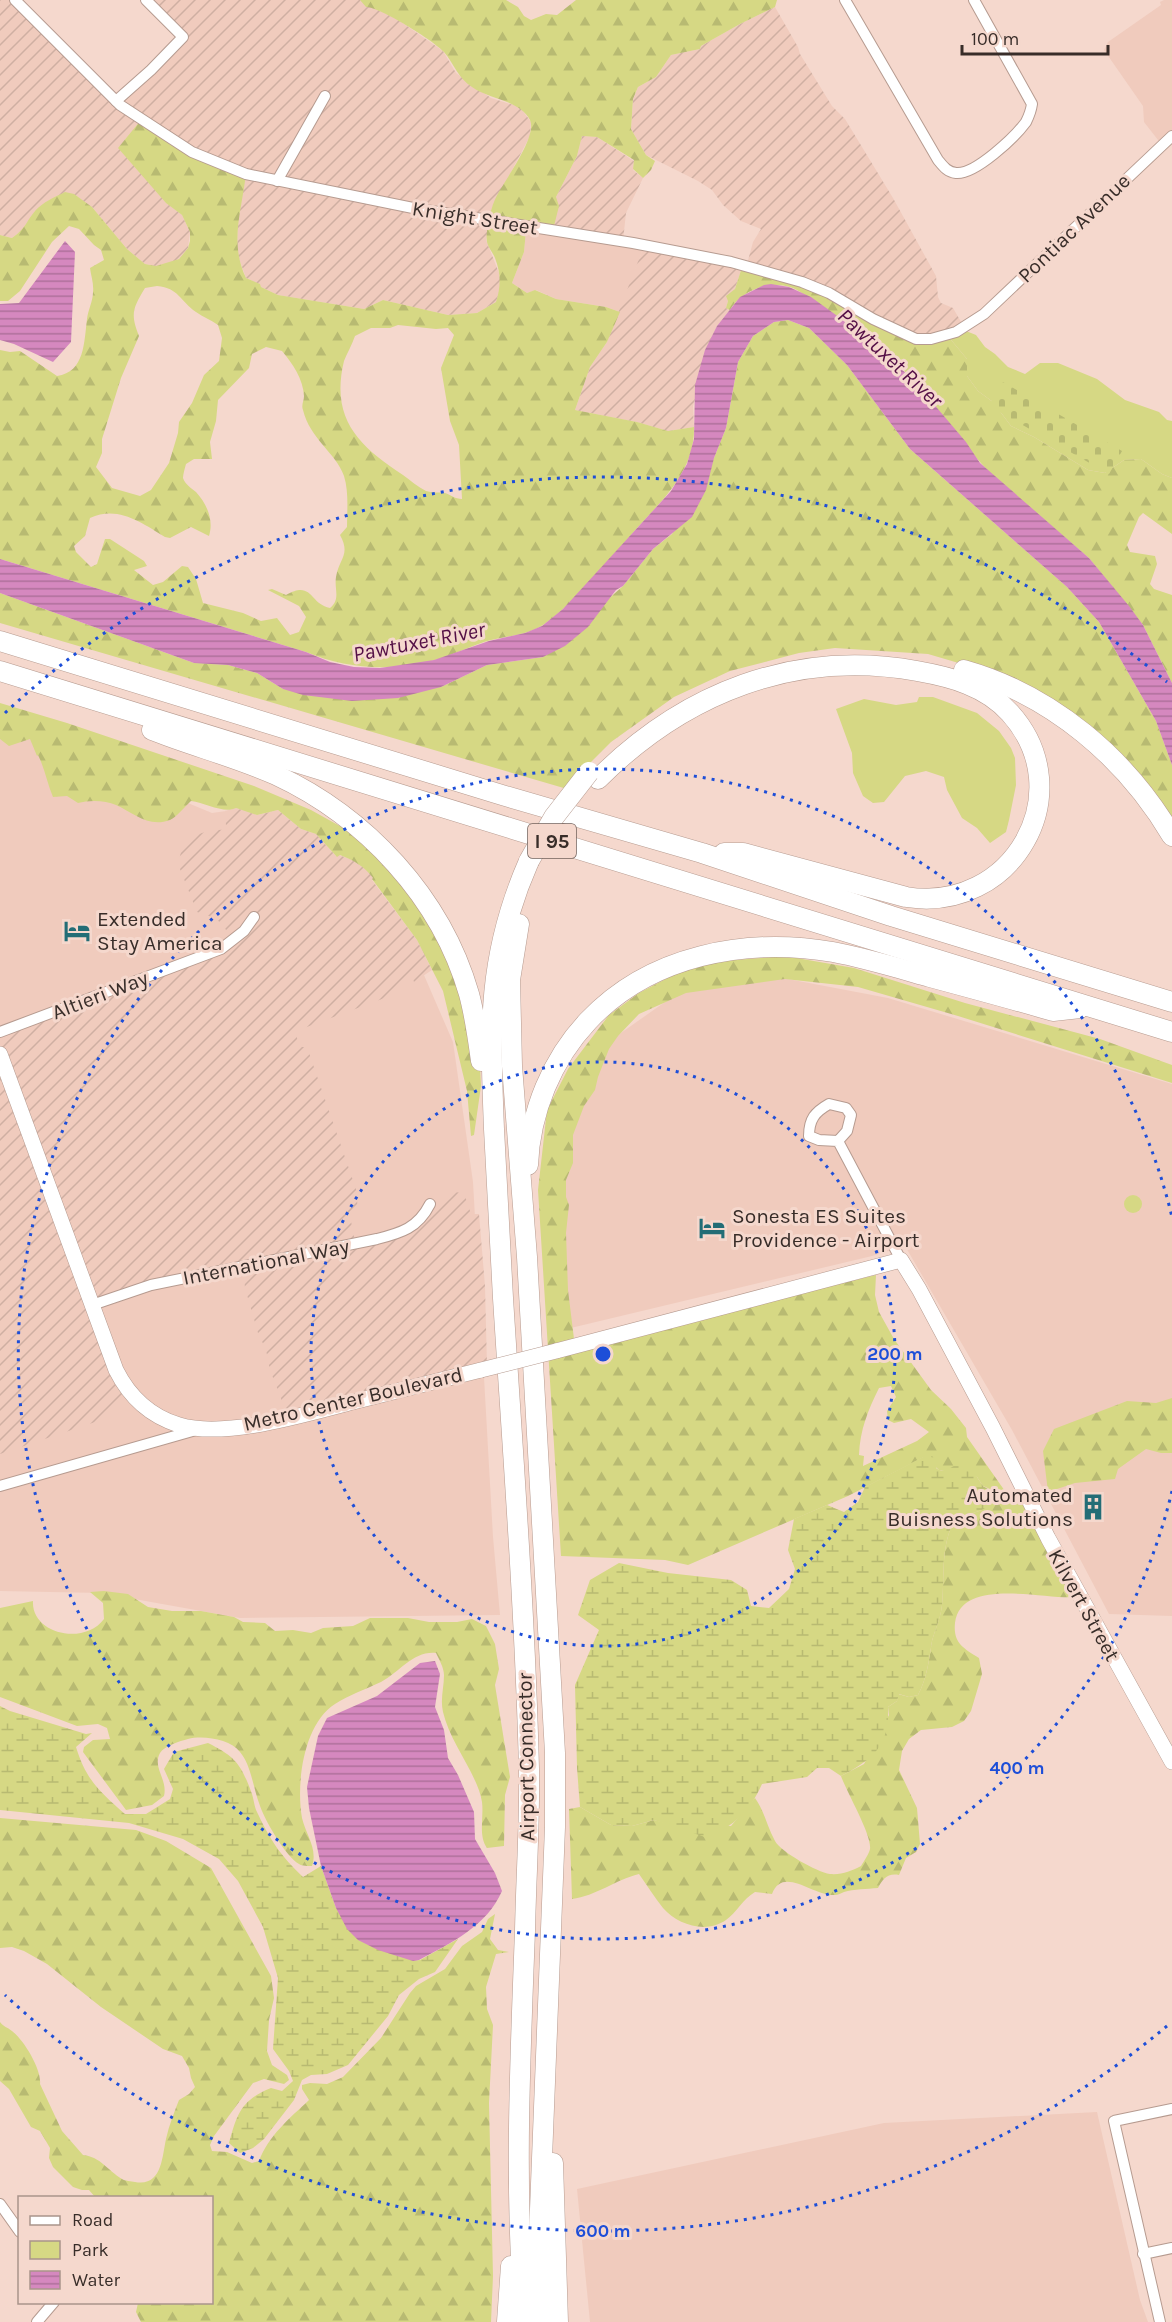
<svg xmlns="http://www.w3.org/2000/svg" width="1172" height="2322" font-family="Karla,sans-serif">
<style>
.built{fill:#f0cbbd}
.industrial{fill:url(#industrial-furrows)}
.green{fill:#d6d884}
.forest{fill:url(#forest-firs);fill-rule:evenodd}
.wetland{fill:url(#wetland-marsh)}
.cemetery{fill:url(#cemetery-stones)}
.water{fill:url(#water-rules)}
.lines{fill:none;stroke-linecap:round;stroke-linejoin:round}
.street-casing{stroke:#b69b90;stroke-width:12}
.secondary-casing{stroke:#b69b90;stroke-width:16}
.highway-casing{stroke:#b69b90;stroke-width:21}
.street{stroke:#fff;stroke-width:10}
.secondary{stroke:#fff;stroke-width:15}
.highway{stroke:#fff;stroke-width:20}
.secondary-bridge-casing{stroke:#b69b90;stroke-width:16;stroke-linecap:butt}
.highway-bridge-casing{stroke:#b69b90;stroke-width:21;stroke-linecap:butt}
.secondary-bridge{stroke:#fff;stroke-width:15}
.highway-bridge{stroke:#fff;stroke-width:20}
.ring{fill:none;stroke:#1d4ed8;stroke-width:3;stroke-dasharray:3 6}
.labels{text-anchor:middle;dominant-baseline:central;stroke-width:6;stroke-linejoin:round;paint-order:stroke}
.shield{fill:#f5d8cd;stroke:#71605a;stroke-width:1.5}
.shield-label{font-size:20px;font-weight:bold;fill:#382d29}
.street-label{font-size:21px;fill:#382d29;stroke:#f5d8cd}
.poi-label{font-size:21px;fill:#382d29;stroke:#f5d8cd;text-anchor:start}
.water-label{font-size:22px;font-style:italic;fill:#540f46;stroke:#f5d8cd}
.centre{fill:#1d4ed8;stroke:#f5d8cd;stroke-width:3}
.ring-label{font-size:18px;text-anchor:middle;font-weight:bold;fill:#1d4ed8;stroke:#f5d8cd;stroke-width:6;stroke-linejoin:round;paint-order:stroke}
</style>
<defs>
<pattern id="industrial-furrows" width="10" height="10" patternUnits="userSpaceOnUse" patternTransform="scale(1.5)"><rect width="10" height="10" fill="#f0cbbd"/><path d="M-1 1l2-2M0 10L10 0M9 11l2-2" fill="none" stroke="#cfafa2"/></pattern>
<pattern id="forest-firs" width="22" height="20" patternUnits="userSpaceOnUse" patternTransform="scale(1.5)"><rect width="22" height="20" fill="#d6d884"/><path d="M5 1l3.5 6h-7zM16 11l3.5 6h-7z" fill="#b8ba72"/></pattern>
<pattern id="wetland-marsh" width="20" height="14" patternUnits="userSpaceOnUse" patternTransform="scale(1.5)"><rect width="20" height="14" fill="#d6d884"/><path d="M1 5h8M5 5V1M11 12h8M15 12V8" fill="none" stroke="#b8ba72"/></pattern>
<pattern id="cemetery-stones" width="16" height="16" patternUnits="userSpaceOnUse" patternTransform="scale(1.5)"><rect width="16" height="16" fill="#d6d884"/><path d="M2 7V4a2 2 0 0 1 4 0v3zM10 15v-3a2 2 0 0 1 4 0v3z" fill="#b8ba72"/></pattern>
<pattern id="water-rules" width="6" height="5" patternUnits="userSpaceOnUse" patternTransform="scale(1.5)"><rect width="6" height="5" fill="#d588bf"/><path d="M0 2.5h6" fill="none" stroke="#ae709b"/></pattern>
</defs>
<rect width="100%" height="100%" fill="#f5d8cd"/>
<g class="built">
<polygon points="1164,0 1172,0 1172,137 1162,145 1144,122 1143,106 1104,50 1108,42 1161,5 1160,2"/>
<polygon points="526,231 644,246 620,312 606,307 556,299 536,290 527,293 512,283 524,252"/>
<polygon points="0,725 212,813 247,808 404,929 453,1042 473,1182 493,1537 500,1615 240,1618 101,1593 0,1591"/>
<polygon points="772,976 888,998 1172,1084 1172,1616 1109,1614 1012,1430 905,1246 872,1256 554,1332 557,1134 601,1047 682,990"/>
<polygon points="1097,2112 1140,2300 1148,2322 590,2322 577,2189 884,2123"/>
</g>
<g class="industrial">
<polygon points="0,0 15,0 113,98 180,39 147,0 360,0 397,19 443,51 456,73 491,98 520,107 531,122 530,136 509,176 491,218 486,240 499,273 501,287 496,302 477,313 448,315 383,300 364,309 278,295 261,287 259,284 246,278 237,253 238,214 246,173 166,202 182,215 190,232 188,248 179,259 168,264 156,266 145,264 127,249 92,207 35,211 26,227 12,238 0,235"/>
<polygon points="775,7 798,47 800,54 832,106 845,119 893,198 936,276 938,297 941,303 953,308 964,327 928,339 746,268 753,242 761,229 741,221 723,205 712,190 698,181 646,155 631,129 633,100 638,87 656,77 671,55 700,49 701,46 740,24"/>
<polygon points="582,136 597,137 634,161 633,170 643,178 626,213 623,241 553,230 556,197 577,156"/>
<polygon points="644,246 742,267 735,289 728,301 726,308 730,310 717,326 693,406 694,427 668,431 636,422 575,410 590,367 607,342"/>
<polygon points="236,808 257,815 278,810 301,829 316,834 336,856 339,855 350,859 366,868 373,878 372,880 417,940 432,970 414,982 413,979 393,992 390,996 296,1031 297,1038 300,1047 307,1047 356,1189 358,1211 350,1216 355,1242 406,1232 430,1204 453,1192 464,1193 471,1214 479,1214 485,1286 487,1366 284,1419 281,1398 270,1370 266,1350 258,1333 245,1288 243,1265 238,1265 92,1307 131,1394 110,1417 0,1454 0,1036 230,944 229,935 223,925 215,918 197,912 180,869 179,860 182,848 190,837 208,831 229,829 226,826 225,811"/>
</g>
<g class="green">
<polygon points="961,329 976,335 985,347 995,354 1008,367 1025,374 1040,363 1058,363 1097,379 1125,400 1159,412 1167,420 1172,421 1172,478 1162,474 1141,459 1124,460 1105,473 1088,470 1034,437 1011,426 993,402 978,391 967,376 967,359 947,335"/>
<polygon points="919,697 933,697 977,713 999,731 1011,748 1015,758 1016,785 1009,820 1006,832 990,843 977,828 962,818 947,790 944,777 926,771 905,776 884,802 873,803 863,796 853,773 852,753 836,709 864,699 896,705 917,702"/>
<circle cx="1133" cy="1204" r="9"/>
</g>
<g class="forest">
<path d="M360,0H506L518,7L524,16L531,20L546,14L557,15L576,0H777L775,7L740,24L701,46L700,49L671,55L656,77L638,87L633,99L631,129L646,155L655,161L651,170L643,178L633,169L634,160L597,137L582,136L577,156L556,197L559,206L553,230L526,231L524,252L512,283L527,293L535,290L556,299L606,307L620,312L607,342L590,367L575,410L637,422L668,431L694,427C695,469 665,498 638,527C611,557 576,603 543,625C528,635 508,636 491,640C472,645 454,655 435,660C391,672 347,669 306,652L0,559V350L10,352L20,351L57,376C85,372 84,342 87,319C88,310 93,301 93,292C94,284 91,276 90,268L104,260L101,250L94,245L79,229L69,226L52,242L20,291L8,301H0V235L12,238C27,227 25,223 35,211C43,202 55,197 65,192L74,194L92,207L127,249L145,264L156,266L179,259L188,248L190,241V232L182,215L166,203L118,148L141,120L189,149L246,173C242,211 229,242 246,278L260,284L261,287L278,295L364,309L383,300L448,315L477,313L496,302C501,286 501,274 495,258C493,253 488,247 487,242C485,235 491,208 494,202C501,184 538,138 530,120C520,100 490,100 472,87C458,78 454,64 444,52C434,41 380,7 366,7ZM157,286C179,288 180,301 196,312C203,317 211,320 218,325L222,338L219,361L204,375L192,403L179,422L178,433L169,463L151,490L140,496L112,488L96,467L102,453V439L121,378L139,336C130,314 133,308 145,288ZM398,325L436,329L448,328L454,335L441,368L450,421L459,445L462,499C455,499 451,495 445,493C439,492 432,493 426,491C418,487 410,480 403,475C359,446 330,419 344,361C347,353 352,345 355,336L371,328H390ZM266,347L282,351C293,364 303,379 304,396C304,401 301,405 303,410C310,439 336,453 344,476C349,492 347,511 347,527L340,535C351,555 339,558 336,577C334,589 341,599 330,608C309,604 313,580 286,595L272,589L268,590L299,606L306,617L299,632L290,635L277,618L261,621L243,613L203,603L196,579L188,567L182,566L163,582L153,585L134,570L147,566L144,561L110,539H105L97,564L91,567L76,552L74,546L85,536L90,518C118,505 142,523 165,537L170,538L191,527L209,536C214,520 207,504 196,492C191,488 185,484 183,478C183,474 185,468 186,464L194,459H212L210,442L216,421L218,400L249,368L252,354Z"/>
<path d="M742,267L807,285L918,338L947,335L967,359V376L978,391L993,402L1011,426L1034,437L1088,470L1105,473L1124,460L1141,459L1162,474L1172,478V534L1143,513L1139,517L1127,545L1130,552L1155,556L1157,564L1150,584L1154,589L1172,595V683L1143,625L1089,558L994,477C965,448 942,412 914,381C886,351 853,325 817,304C809,298 799,290 790,287C768,280 741,291 730,310L726,308L728,301L726,296L735,289Z"/>
<polygon points="788,320 809,328 847,365 910,449 1067,587 1099,622 1156,721 1172,765 1172,821 1165,810 996,674 928,654 835,648 799,653 730,671 674,697 611,742 573,780 574,791 0,623 0,593 194,663 228,665 257,673 283,689 441,687 487,665 543,657 623,586 653,549 672,534 714,458 726,428 738,362 753,336 774,322"/>
<path d="M0,703L67,723L254,786L311,810L347,830L400,872L457,968L480,1067L481,1086L474,1135L471,1136L467,1091L443,991L417,940L372,879L373,878C364,866 353,860 340,855L337,857L316,834L301,829L278,810L257,815L236,808C224,814 206,803 191,801C185,806 177,817 170,820C148,828 134,813 116,805C105,800 89,800 78,803L67,796L53,797C47,783 45,769 38,755L37,756L30,739L9,746L0,739Z"/>
<path d="M785,956L854,968L965,1003L1100,1039L1172,1065V1083L958,1016L858,987L785,979L686,993L639,1014L618,1036L609,1049L598,1077L595,1090L584,1106L573,1135V1163L566,1180V1197L569,1205L566,1233L568,1290L575,1347L876,1275L875,1295L879,1312L894,1339L931,1390L951,1409L966,1428L967,1437L1007,1494L1025,1505L1076,1597C1045,1600 961,1576 955,1623C953,1643 963,1648 979,1658L982,1674L971,1711L964,1721L952,1727L921,1730L909,1739L902,1751L899,1770L917,1808L920,1844L916,1852L906,1858L899,1875C887,1873 883,1879 878,1888C867,1889 854,1889 844,1892C841,1893 838,1895 835,1895C814,1897 783,1865 772,1894L755,1892C743,1899 736,1913 726,1920C706,1934 678,1925 663,1908C654,1897 647,1885 639,1874C615,1880 596,1896 572,1899L569,1809L580,1807L611,1825L632,1826L654,1820L670,1824L731,1826L755,1798C765,1812 767,1827 775,1841C781,1852 817,1872 830,1874C842,1875 851,1871 861,1866C864,1861 869,1854 870,1849C872,1835 847,1793 841,1776L864,1764L889,1715L888,1707L897,1701L898,1694L909,1697L918,1695C927,1678 929,1660 932,1641C935,1629 941,1617 942,1605C945,1576 940,1546 955,1519L982,1510L990,1489L983,1486L977,1477L939,1470L924,1457L848,1496L688,1565L665,1560L561,1556L538,1190L547,1110L568,1069L609,1015L639,993L696,963ZM891,1386L896,1397L887,1411L888,1420L894,1423L911,1419L929,1432L917,1441L863,1466L864,1456L859,1455C860,1430 868,1410 879,1388Z"/>
<polygon points="1172,1398 1172,1453 1161,1453 1146,1449 1118,1469 1115,1479 1075,1483 1048,1492 1043,1451 1054,1429 1127,1401 1156,1403"/>
<path d="M104,1591L128,1594L148,1607L172,1611H201L234,1617L243,1622L265,1623L275,1631L293,1630L311,1633L323,1628L353,1626L370,1618H408L429,1622H457L472,1619L486,1626L495,1644L499,1669L495,1685L510,1777L505,1795L504,1846L487,1848C478,1835 484,1818 482,1802C478,1775 450,1743 443,1712C440,1699 444,1688 444,1675C444,1668 439,1659 436,1653C413,1651 400,1672 381,1682C366,1689 349,1695 335,1704C303,1724 296,1785 302,1818C306,1835 318,1849 312,1866C308,1866 302,1866 299,1864C285,1856 264,1819 259,1803C253,1787 251,1765 240,1752C230,1739 203,1735 188,1739C180,1741 164,1746 160,1753C152,1768 168,1779 164,1796L152,1805L126,1810L83,1752L84,1747L93,1740L110,1739L107,1728L98,1724L77,1726L0,1697V1608L33,1601C31,1634 84,1646 104,1619L103,1603L90,1592Z"/>
<path d="M0,1818L136,1830L166,1841L211,1868L271,1976L274,1998L269,2020L267,2051L272,2065L287,2075L289,2080L284,2084L264,2079L253,2083L214,2136L210,2145L212,2151L227,2152L252,2163L259,2161C268,2136 290,2118 309,2100L302,2089V2085L310,2083L327,2084L343,2077L381,2038L410,1993L416,1986L445,1969L462,1946L482,1932L488,1919L495,1914L490,1939L498,1950L509,1952L496,1954L486,1987L487,2009L493,2025L489,2103L493,2276L491,2322H141L136,2312L138,2303L212,2302V2198L95,2197L89,2190H82L73,2187L53,2167L49,2158L50,2148L40,2131L31,2127L9,2089L0,2081V2022C4,2027 7,2027 12,2031C24,2040 42,2070 40,2084L62,2131L83,2155C101,2157 107,2170 122,2179C125,2181 131,2181 135,2182C162,2187 162,2157 166,2139C169,2125 174,2113 179,2100L189,2094L195,2087L191,2078L189,2068L182,2056L163,2049L101,2007L47,1964L24,1951L12,1947L0,1948Z"/>
</g>
<g class="wetland">
<path d="M925,1456H932L936,1461V1468C944,1474 950,1468 957,1464L977,1477L983,1486L996,1494L994,1502L982,1510L955,1519C940,1546 945,1576 942,1605C941,1618 935,1629 932,1641C929,1660 927,1678 918,1695L909,1697L899,1694L897,1701L888,1707C890,1746 872,1760 841,1776L829,1768H817L807,1777L762,1784C749,1813 735,1824 708,1838L654,1820L632,1826L611,1825L580,1807L577,1768L575,1685L599,1630L578,1615L590,1580L619,1563L668,1573L731,1580L747,1590L751,1606L769,1608L789,1589L795,1569L788,1550L794,1519L827,1505L844,1512L858,1502L865,1487Z"/>
<path d="M0,1706L10,1711L86,1734L92,1733L76,1747C86,1780 100,1792 125,1814H146L170,1799L173,1789L164,1769L174,1752L208,1743C236,1757 241,1764 252,1794C254,1800 254,1806 257,1812C270,1840 281,1856 303,1877L321,1866L336,1908L413,1961L420,1960L458,1939L435,1972L419,1979L399,1995L388,2016L348,2065L327,2074L311,2075L302,2080L294,2100L264,2139L253,2148L240,2153L229,2143C237,2114 241,2100 271,2088L282,2091L293,2081L289,2071L273,2049L278,1978L263,1927L238,1881L219,1859L183,1839L129,1823L0,1810Z"/>
</g>
<polygon class="cemetery" points="1003,382 1122,451 1109,474 989,406"/>
<g class="water">
<polygon points="65,241 75,252 71,342 53,362 14,344 0,340 0,304 19,303"/>
<polygon points="771,284 789,287 811,297 872,341 915,382 966,442 980,463 1089,558 1129,606 1143,625 1172,683 1172,765 1156,721 1099,622 1067,587 910,449 847,365 809,328 788,320 774,322 753,336 738,362 726,428 714,458 706,490 692,517 653,549 623,586 616,590 588,627 565,646 543,657 487,665 441,687 398,698 352,701 303,695 283,689 257,673 228,665 194,663 0,593 0,559 306,652 330,662 354,667 380,668 434,660 489,641 525,633 542,626 563,609 671,491 687,464 694,439 695,385 705,350 717,326 740,297 764,285"/>
<path d="M435,1661L440,1674L435,1707L444,1730L448,1758L458,1775L474,1812L475,1839L495,1873L502,1891C487,1926 451,1943 419,1960L413,1961L378,1950L358,1940L347,1929L336,1908L321,1866L309,1808L307,1787L318,1736L327,1718L377,1696L420,1663Z"/>
</g>
<g class="lines">
<g class="street-casing">
<g id="street">
<polyline points="15,0 120,105 192,152 246,174 413,208 633,243 731,262 802,282 829,293 873,319 916,339 931,339 956,332 984,314 1172,136"/>
<path d="M845,0L938,160C943,166 947,172 956,173C975,175 1015,137 1026,122C1029,116 1031,111 1032,104L974,0"/>
<polyline points="116,101 151,70 183,37 146,0"/>
<polyline points="277,181 325,96"/>
<polyline points="0,1032 221,949 244,931 254,917"/>
<path d="M838,1141L819,1140L809,1136C809,1119 815,1112 829,1104L846,1108L851,1115L847,1131L838,1141L901,1260"/>
<path d="M92,1305L151,1285L377,1239C401,1233 418,1228 430,1204"/>
<polyline points="0,1486 196,1430"/>
<polyline points="0,2204 20,2232"/>
<polyline points="1143,2254 1172,2248"/>
<polyline points="37,2322 54,2302"/>
<polyline points="1160,2322 1114,2121 1172,2109"/>
</g>
</g>
<g class="secondary-casing">
<g id="secondary">
<path d="M0,1054L116,1370C129,1396 150,1416 179,1425C225,1439 306,1414 353,1402C396,1391 438,1381 481,1370"/>
<polyline points="556,1351 901,1260 919,1289 993,1428 1048,1538 1172,1762"/>
</g>
</g>
<g class="highway-casing">
<g id="highway">
<polyline points="0,641 502,795 702,853 891,916 1172,1002"/>
<path d="M964,670C1052,695 1126,758 1172,836"/>
<polyline points="0,671 1172,1032"/>
<path d="M152,730C192,746 236,757 276,775C366,817 441,897 469,994C475,1016 478,1039 481,1061"/>
<path d="M598,779C684,693 794,649 917,671C951,677 986,686 1010,713C1082,793 1012,914 906,897L743,853H724"/>
<polyline points="519,924 510,980 512,1066 527,1257 555,1753 555,1827 539,2235 540,2322"/>
<path d="M528,1165C530,1112 552,1059 588,1021C650,955 746,937 833,952C865,958 898,968 930,977C971,988 1012,999 1053,1011L1080,1008"/>
<polyline points="553,2163 558,2322"/>
<polyline points="507,2322 511,2266"/>
<path d="M525,2322C514,2192 520,2062 525,1931C526,1877 530,1823 529,1769C525,1612 513,1455 503,1298C500,1242 497,1185 494,1129C490,1028 487,956 529,861"/>
</g>
</g>
<use href="#street" class="street"/>
<use href="#secondary" class="secondary"/>
<use href="#highway" class="highway"/>
<g class="secondary-bridge-casing">
<polyline id="secondary-bridge" points="481,1370 556,1351"/>
</g>
<g class="highway-bridge-casing">
<polyline id="highway-bridge" points="529,861 554,817 589,772"/>
</g>
<use href="#secondary-bridge" class="secondary-bridge"/>
<use href="#highway-bridge" class="highway-bridge"/>
</g>
<g class="ring">
<circle cx="603" cy="1354" r="292"/>
<path d="M1172 1491A585 585 0 1 1 1172 1217"/>
<path d="M1167 2026A877 877 0 0 1 5 1995M5 713A877 877 0 0 1 1167 682"/>
</g>
<defs>
<g id="hotel-bare" transform="scale(2.07)"><path d="M-6-4.5h1.5V1H6V5H4.5V3h-9V5H-6ZM-4 0a1.8 1.8 0 1 1 3.6 0ZM.5 0V-2.5h3Q6-2.5 6 0Z" fill="#236d76" stroke="#f5d8cd" stroke-width="2.5" paint-order="stroke"/></g>
<g id="building-bare" transform="scale(2.07)"><path d="M-4-6H4V6H1V3H-1V6H-4ZM-2.5-4.3h1.7v1.8h-1.7ZM.8-4.3h1.7v1.8H.8ZM-2.5-1h1.7V.8h-1.7ZM.8-1h1.7V.8H.8Z" fill="#236d76" stroke="#f5d8cd" stroke-width="2.5" paint-order="stroke"/></g>
</defs>
<g fill-rule="evenodd">
<use href="#hotel-bare" x="77" y="931"/>
<use href="#hotel-bare" x="712" y="1228"/>
<use href="#building-bare" x="1093" y="1507"/>
</g>
<g class="labels">
<rect class="shield" x="528" y="824" width="48" height="34" rx="4.5"/>
<g class="shield-label">
<text x="552" y="841">I 95</text>
</g>
<g class="street-label">
<text transform="translate(475 218) rotate(9)">Knight Street</text>
<text transform="translate(1074 228) rotate(-44)">Pontiac Avenue</text>
<text transform="translate(100 995) rotate(-21)">Altieri Way</text>
<text transform="translate(266 1262) rotate(-11)">International Way</text>
<text transform="translate(353 1399) rotate(-13)">Metro Center Boulevard</text>
<text transform="translate(1084 1605) rotate(61)">Kilvert Street</text>
<text transform="translate(526 1757) rotate(-91)">Airport Connector</text>
</g>
<g class="poi-label">
<text x="97" y="919">Extended<tspan x="97" dy="24">Stay America</tspan></text>
<text x="732" y="1216">Sonesta ES Suites<tspan x="732" dy="24">Providence - Airport</tspan></text>
<text x="1073" y="1495" text-anchor="end">Automated<tspan x="1073" dy="24">Buisness Solutions</tspan></text>
</g>
<g class="water-label">
<text transform="translate(890 358) rotate(43)">Pawtuxet River</text>
<text transform="translate(419 642) rotate(-11)">Pawtuxet River</text>
</g>
</g>
<circle cx="603" cy="1354" r="9" class="centre"/>
<g class="ring-label">
<text x="895" y="1360">200 m</text>
<text x="1017" y="1774">400 m</text>
<text x="603" y="2237">600 m</text>
</g>
<rect x="18" y="2196" width="195" height="108" fill="#f5d8cd" stroke="#a9948b" stroke-width="1.5"/>
<rect x="30" y="2216" width="30" height="9" fill="#ffffff" stroke="#a9948b" stroke-width="1.5"/>
<text x="72" y="2226" font-size="18" fill="#382d29">Road</text>
<rect x="30" y="2241" width="30" height="18" fill="#d6d884" stroke="#a9948b" stroke-width="1.5"/>
<text x="72" y="2256" font-size="18" fill="#382d29">Park</text>
<rect x="30" y="2271" width="30" height="18" fill="url(#water-rules)" stroke="#a9948b" stroke-width="1.5"/>
<text x="72" y="2286" font-size="18" fill="#382d29">Water</text>
<path d="M962 45v9h146v-9" fill="none" stroke="#382d29" stroke-width="3"/>
<text x="971" y="45" font-size="18" fill="#382d29" stroke="#f5d8cd" stroke-width="4.5" paint-order="stroke">100 m</text>
</svg>
